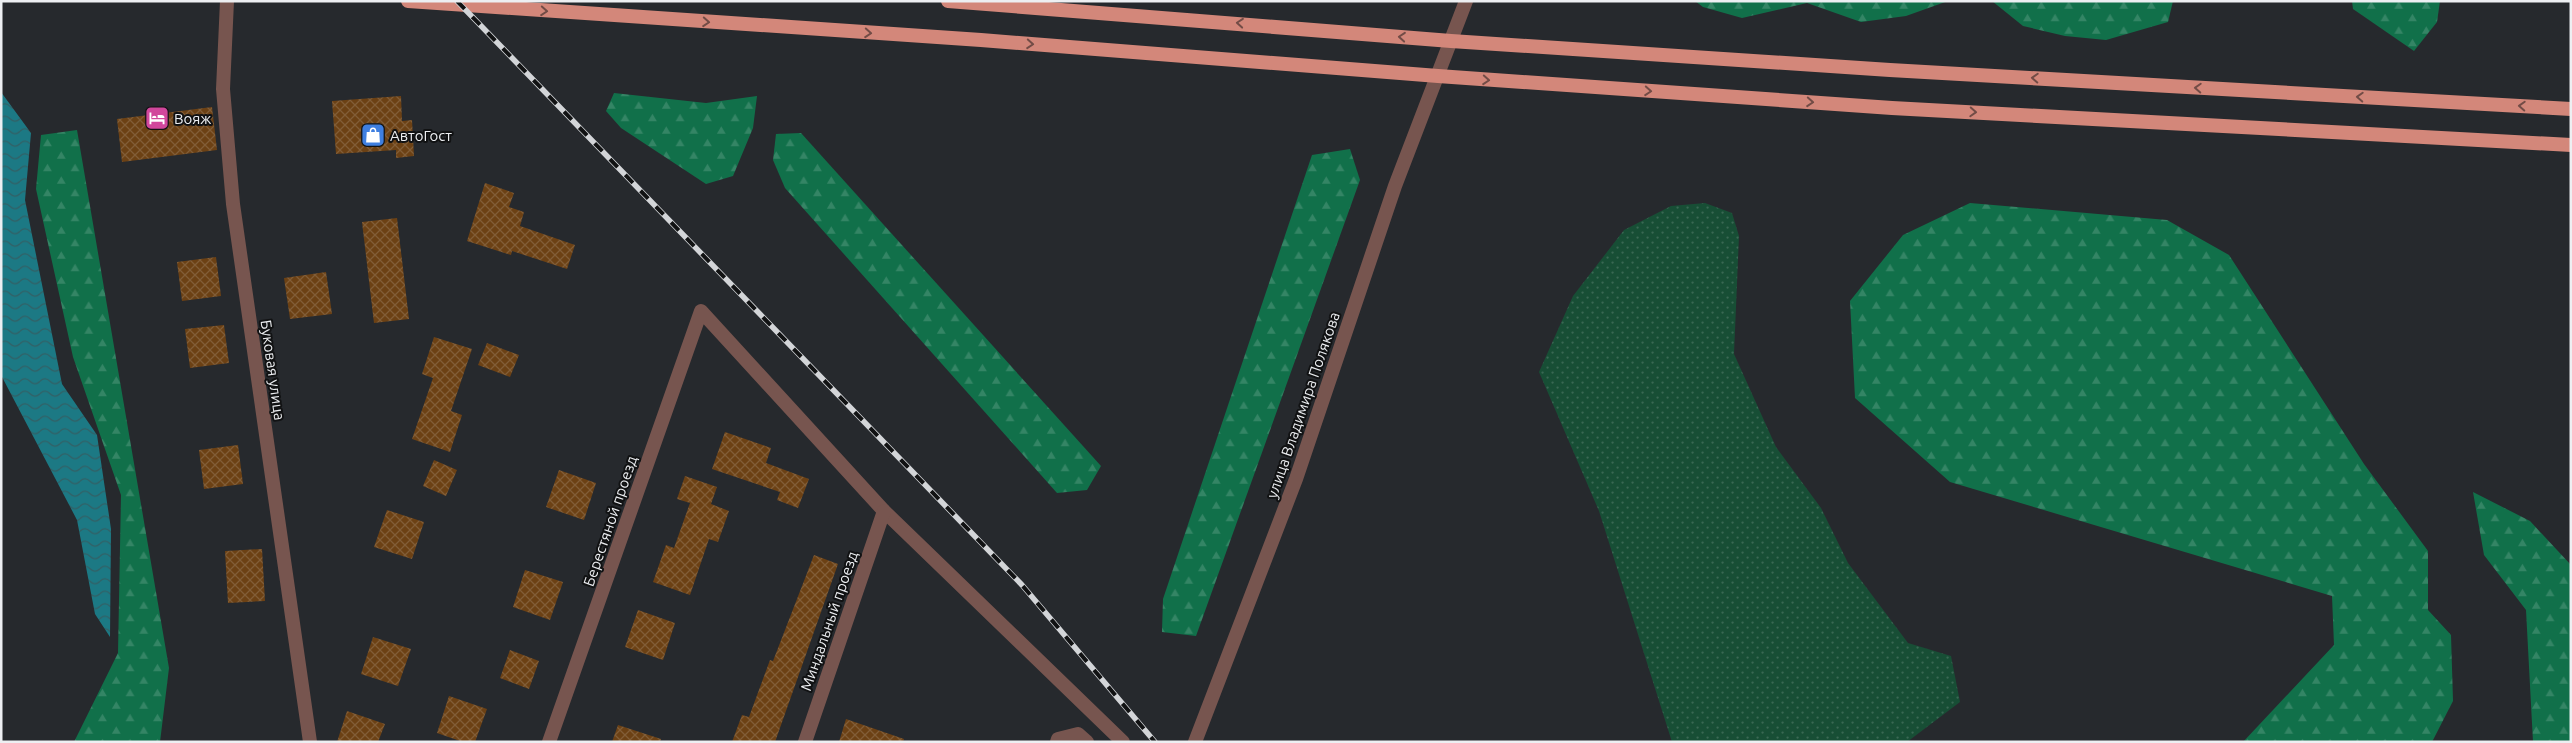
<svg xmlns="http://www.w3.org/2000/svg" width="2572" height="743" font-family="Ubuntu,sans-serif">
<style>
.grass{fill:url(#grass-dots)}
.forest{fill:url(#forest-firs)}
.water{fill:url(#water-waves)}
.building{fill:url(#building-cross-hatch)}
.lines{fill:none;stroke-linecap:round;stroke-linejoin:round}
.minor{stroke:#77554f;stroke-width:14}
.tertiary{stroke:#77554f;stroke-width:14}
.trunk{stroke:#d3877a;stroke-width:14}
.rail-casing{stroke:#d3d5d8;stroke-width:5.5}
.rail{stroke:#111213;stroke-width:4;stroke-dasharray:11;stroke-linecap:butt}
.oneway{stroke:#724c46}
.labels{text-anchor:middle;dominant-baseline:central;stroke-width:4;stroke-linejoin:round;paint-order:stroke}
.poi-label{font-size:15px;fill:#edeff2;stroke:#111213;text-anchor:start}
.street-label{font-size:15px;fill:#edeff2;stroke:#111213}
</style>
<defs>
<pattern id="grass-dots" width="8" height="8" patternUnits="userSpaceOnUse" patternTransform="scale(1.25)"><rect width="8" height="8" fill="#174e35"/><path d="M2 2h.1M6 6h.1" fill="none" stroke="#396853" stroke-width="1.8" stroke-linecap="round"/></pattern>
<pattern id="forest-firs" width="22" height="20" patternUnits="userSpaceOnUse" patternTransform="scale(1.25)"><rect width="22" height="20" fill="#11704a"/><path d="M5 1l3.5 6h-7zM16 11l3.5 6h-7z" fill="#348565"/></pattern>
<pattern id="water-waves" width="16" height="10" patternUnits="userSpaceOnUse" patternTransform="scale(1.25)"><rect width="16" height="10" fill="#1c7984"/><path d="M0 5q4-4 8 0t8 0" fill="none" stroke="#326066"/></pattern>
<pattern id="building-cross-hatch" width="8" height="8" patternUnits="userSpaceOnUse" patternTransform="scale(1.25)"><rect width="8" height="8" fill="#6c4114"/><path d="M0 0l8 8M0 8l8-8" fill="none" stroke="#815d37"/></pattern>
</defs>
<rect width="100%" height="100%" fill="#26292d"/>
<polygon class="grass" points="1705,203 1732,213 1739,236 1734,354 1776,447 1821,508 1848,563 1908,643 1951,656 1960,702 1907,742 1672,742 1599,511 1539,372 1573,296 1624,230 1671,206"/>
<g class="forest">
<polygon points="1695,1 1948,1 1906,16 1861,22 1807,3 1742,18 1703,7"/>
<polygon points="1992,1 2173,1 2168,22 2106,40 2065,36 2023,26"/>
<polygon points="2352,1 2440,1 2437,22 2414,51 2353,9"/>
<polygon points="614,93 706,103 757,96 753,128 733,176 706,184 621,128 606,111"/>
<polygon points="77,130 169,668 160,742 74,742 118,653 121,495 73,357 36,189 41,135"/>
<polygon points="801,133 1101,466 1087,490 1057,493 785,188 773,160 776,134"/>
<polygon points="1350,149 1360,180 1196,636 1162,632 1163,599 1312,155"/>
<polygon points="1970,203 2167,220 2229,255 2364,464 2428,551 2428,610 2451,635 2453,701 2432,742 2243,742 2334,645 2332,596 1950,482 1855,398 1850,301 1903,235"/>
<polygon points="2473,492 2530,521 2571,565 2571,742 2533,742 2526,610 2484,555"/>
</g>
<polygon class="water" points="1,92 31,133 25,200 62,384 97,435 111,529 110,637 95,614 77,520 1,375"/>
<g class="building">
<polygon points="401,96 402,121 412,120 414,156 396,158 396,150 336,154 332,101"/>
<polygon points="212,107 217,150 122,162 117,119"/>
<polygon points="485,183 514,193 509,207 524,212 520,226 575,245 567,269 512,251 511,255 467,241"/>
<polygon points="397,218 409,319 374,323 362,222"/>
<polygon points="216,257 221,296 182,301 177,262"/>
<polygon points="326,272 332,314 290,319 284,278"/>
<polygon points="224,325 229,363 190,368 185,329"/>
<polygon points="434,337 472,349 451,411 462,415 450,452 412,439 433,378 422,374"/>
<polygon points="487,343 519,355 510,377 478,365"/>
<polygon points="725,432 771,448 766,463 809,479 798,508 777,500 780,492 712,469"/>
<polygon points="238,445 243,484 204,489 199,450"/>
<polygon points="434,460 457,470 446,496 423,486"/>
<polygon points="559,470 596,483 584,520 546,507"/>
<polygon points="685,476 717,487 711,504 729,511 718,542 709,539 690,595 653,582 666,545 674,548 690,503 677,499"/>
<polygon points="387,510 424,522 412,559 374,547"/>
<polygon points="262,549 265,601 228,603 225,551"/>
<polygon points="814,555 838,564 775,742 732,742 742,715 749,717 770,660 773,661"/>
<polygon points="525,570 563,582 550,620 513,607"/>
<polygon points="638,610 675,623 663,660 625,647"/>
<polygon points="373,637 411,649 398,686 361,674"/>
<polygon points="510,650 539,661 529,689 500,678"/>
<polygon points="449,696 487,709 475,742 463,742 437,733"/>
<polygon points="347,711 385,724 378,742 337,742"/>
<polygon points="846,719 904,739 903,742 839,742"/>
<polygon points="618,725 661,739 660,742 612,742"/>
</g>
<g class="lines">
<g class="minor">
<polyline points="227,1 223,89 233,204 310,742"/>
<polyline points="549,742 701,311 884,511 1123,742"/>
<polyline points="805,742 884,511"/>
<polyline points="1057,742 1058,739 1078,734 1087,742"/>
</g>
<polyline class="tertiary" points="1195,742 1296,479 1395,186 1466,1"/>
<g class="trunk">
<polyline points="408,1 981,40 1438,76 1892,108 2571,145"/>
<polyline points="948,1 1451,41 1890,70 2571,109"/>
</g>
<g class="rail-casing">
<polyline id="rail" points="457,1 1022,585 1155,742"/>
</g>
<use href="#rail" class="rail"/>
</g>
<defs><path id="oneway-chevron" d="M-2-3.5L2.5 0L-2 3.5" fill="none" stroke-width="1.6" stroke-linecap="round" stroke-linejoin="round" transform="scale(1.25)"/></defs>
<g class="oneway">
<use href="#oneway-chevron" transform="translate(544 11) rotate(4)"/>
<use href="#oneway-chevron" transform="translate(706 22) rotate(4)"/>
<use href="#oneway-chevron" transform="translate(1240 23) rotate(-175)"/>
<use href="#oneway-chevron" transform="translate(868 33) rotate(4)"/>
<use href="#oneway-chevron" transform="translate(1402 37) rotate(-175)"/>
<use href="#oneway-chevron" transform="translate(1030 44) rotate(4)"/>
<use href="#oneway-chevron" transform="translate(2035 78) rotate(-177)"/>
<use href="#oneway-chevron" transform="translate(1486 80) rotate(4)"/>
<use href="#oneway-chevron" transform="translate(2198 88) rotate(-177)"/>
<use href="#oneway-chevron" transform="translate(1648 91) rotate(4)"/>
<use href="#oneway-chevron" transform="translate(2360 97) rotate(-177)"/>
<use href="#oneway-chevron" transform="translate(1810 102) rotate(4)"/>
<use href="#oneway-chevron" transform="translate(2522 106) rotate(-177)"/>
<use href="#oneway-chevron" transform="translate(1973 112) rotate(3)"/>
</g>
<defs>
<g id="hotel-square" transform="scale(1.25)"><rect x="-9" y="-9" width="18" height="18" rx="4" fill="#d1479c" stroke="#111213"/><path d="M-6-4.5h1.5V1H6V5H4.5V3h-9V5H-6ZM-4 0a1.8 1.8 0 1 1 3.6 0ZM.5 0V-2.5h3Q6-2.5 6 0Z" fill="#fff"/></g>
<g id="shop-square" transform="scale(1.25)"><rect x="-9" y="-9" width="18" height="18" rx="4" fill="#3f7fe0" stroke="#111213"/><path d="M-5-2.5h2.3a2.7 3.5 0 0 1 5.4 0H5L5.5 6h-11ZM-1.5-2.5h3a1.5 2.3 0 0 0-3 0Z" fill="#fff"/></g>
</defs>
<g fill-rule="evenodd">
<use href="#hotel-square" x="157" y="118"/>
<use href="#shop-square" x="373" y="135"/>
</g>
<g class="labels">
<g class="poi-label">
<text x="174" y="118">Вояж</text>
<text x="390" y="135">АвтоГост</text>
</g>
<g class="street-label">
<text transform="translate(273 370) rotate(82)">Буковая улица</text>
<text transform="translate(1303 405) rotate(-71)">улица Владимира Полякова</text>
<text transform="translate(610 521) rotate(-71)">Берестяной проезд</text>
<text transform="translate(829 621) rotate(-71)">Миндальный проезд</text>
</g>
</g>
<rect width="2572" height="743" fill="none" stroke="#edeff2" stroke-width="5"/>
</svg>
